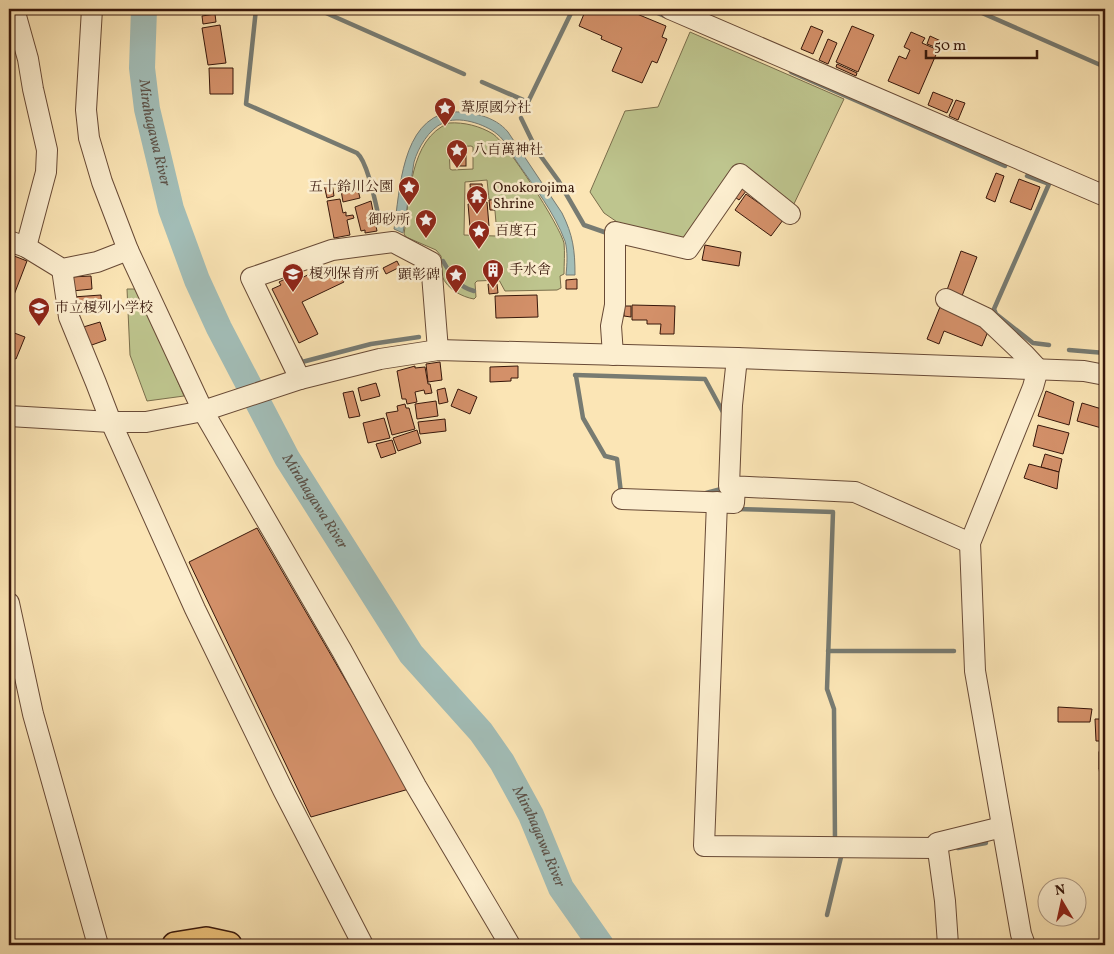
<svg xmlns="http://www.w3.org/2000/svg" width="1114" height="954" font-family="Vollkorn,'Noto Serif JP',serif">
<style>
.green{fill:#bec58e;stroke:#7a6e4c;fill-rule:evenodd}
.water{fill:#a2bdb7;stroke:#777b72}
.lines{fill:none;stroke-linecap:round;stroke-linejoin:round}
.stream{stroke:#777b72;stroke-width:4.5}
.river{stroke:#a2bdb7;stroke-width:26}
.building{fill:#d39069;stroke:#37170b}
.minor-casing{stroke:#684a36;stroke-width:22}
.major-casing{stroke:#37170b;stroke-width:28}
.minor{stroke:#fceecf;stroke-width:20}
.major{stroke:#eec27a;stroke-width:25}
.labels{text-anchor:middle;dominant-baseline:central;stroke-width:5;stroke-linejoin:round;paint-order:stroke}
.poi-label{font-size:14px;fill:#37170b;stroke:#fceecf;text-anchor:start}
.water-label{font-size:15px;font-style:italic;fill:#5c5147;stroke:#fceecf}
</style>
<rect width="100%" height="100%" fill="#fbe5b5"/>
<filter id="stains"><feTurbulence type="fractalNoise" baseFrequency=".004" numOctaves="4"/><feColorMatrix values="0 0 0 0 .2 0 0 0 0 .09 0 0 0 0 .02 0 0 0 .5 -.17"/></filter>
<radialGradient id="worn" r=".72"><stop offset=".6" stop-color="#630" stop-opacity="0"/><stop offset="1" stop-color="#630" stop-opacity=".3"/></radialGradient>
<g class="green">
<polygon points="690,32 844,99 792,208 738,164 687,242 623,226 604,213 590,192 625,111 658,107"/>
<path d="M449,123C464,122 480,126 493,134C507,143 560,226 564,243C565,253 564,264 564,274L560,276L561,288L557,290L505,291L499,280L477,281L475,283L476,297L474,299C462,297 447,289 442,276C441,270 442,262 441,256L436,250L406,237L404,234C410,198 409,139 449,123ZM471,146L473,147V169L452,170L450,169L449,149L451,147ZM487,180L489,199L494,200L497,234L496,236L464,235L465,182Z"/>
<polygon points="127,289 138,289 184,396 147,401 130,355"/>
</g>
<path class="water" d="M450,112C470,111 495,116 508,132L562,213C573,235 575,250 575,275H566C567,265 568,251 565,241C554,212 535,188 517,162C511,153 506,141 497,134C485,124 458,115 443,123C429,129 418,148 414,162L403,233L394,229C400,191 401,120 450,112Z"/>
<g class="lines">
<g class="stream">
<path d="M256,9L246,104L357,153C368,162 376,206 380,222"/>
<polyline points="317,9 464,74"/>
<polyline points="648,9 667,17"/>
<polyline points="973,9 1105,67"/>
<polyline points="791,72 1005,166"/>
<polyline points="482,82 528,102 573,9"/>
<polyline points="521,118 537,151 558,180 584,225 607,233"/>
<polyline points="1027,176 1049,184 994,309 996,314 1033,343 1049,345"/>
<path d="M443,261C451,275 458,287 474,291"/>
<polyline points="1069,350 1105,353"/>
<polyline points="300,358 302,362 371,344 419,337"/>
<polyline points="575,375 705,379 724,414"/>
<polyline points="576,376 583,418 605,456 617,459 621,493"/>
<polyline points="706,493 725,488"/>
<polyline points="737,509 833,512 827,689 834,709 835,841"/>
<polyline points="828,651 954,651"/>
<polyline points="958,848 986,843"/>
<polyline points="827,915 842,853"/>
</g>
<path class="river" id="s1" d="M144,9L142,68L147,109L171,209L197,280L219,328L287,458L411,654L481,732L502,762L531,815L561,888L601,945"/>
</g>
<g class="building">
<polygon points="586,9 625,9 666,26 662,37 667,39 657,63 652,61 642,83 612,71 622,48 601,39 602,36 579,26"/>
<polygon points="215,14 216,22 203,24 202,16"/>
<polygon points="220,25 226,63 208,65 202,28"/>
<polygon points="811,26 823,31 813,54 801,49"/>
<polygon points="852,26 874,35 858,72 836,62"/>
<polygon points="911,32 925,38 922,43 938,50 919,94 888,81 899,56 906,59 910,50 904,47"/>
<polygon points="930,36 943,42 940,49 927,44"/>
<polygon points="828,39 837,43 828,64 819,60"/>
<polygon points="837,64 857,73 856,76 836,67"/>
<polygon points="209,68 233,68 233,94 210,94"/>
<polygon points="933,92 953,100 947,113 928,105"/>
<polygon points="956,100 965,103 958,120 949,116"/>
<rect x="458" y="152" width="8" height="14"/>
<polygon points="996,173 1004,176 995,202 986,198"/>
<polygon points="1019,179 1040,187 1031,210 1010,202"/>
<polygon points="332,183 334,196 327,198 324,185"/>
<polygon points="470,184 482,184 483,196 479,197 480,203 487,202 489,226 484,226 484,234 474,235 474,227 470,227 468,204 475,203 475,197 471,197"/>
<polygon points="740,184 747,190 739,200 732,195"/>
<polygon points="357,186 360,198 343,202 341,190"/>
<polygon points="746,194 783,220 771,236 735,210"/>
<polygon points="340,199 343,213 346,212 346,216 353,215 354,218 347,220 350,235 334,238 327,201"/>
<polygon points="489,200 494,200 495,210 490,210"/>
<polygon points="371,201 377,231 365,233 365,230 361,231 355,207"/>
<polygon points="705,245 741,252 739,266 702,260"/>
<polygon points="961,251 977,257 962,296 947,290"/>
<polygon points="9,254 27,261 9,308"/>
<polygon points="397,261 400,267 386,274 383,268"/>
<polygon points="325,266 327,271 336,266 344,282 302,302 318,334 299,343 272,289 281,285 279,282 289,277 292,283"/>
<polygon points="91,276 92,289 72,291 71,277"/>
<polygon points="577,279 577,289 566,289 566,280"/>
<polygon points="488,284 497,284 498,293 489,294"/>
<polygon points="101,295 102,309 74,312 73,297"/>
<polygon points="537,295 538,317 496,318 495,296"/>
<polygon points="632,305 675,306 674,334 660,334 661,324 647,324 647,320 632,320"/>
<polygon points="624,306 631,306 631,317 624,316"/>
<polygon points="940,307 986,324 989,329 982,346 944,331 939,344 927,339"/>
<polygon points="100,322 106,340 86,347 80,328"/>
<polygon points="9,331 25,337 16,359 9,356"/>
<polygon points="440,362 442,380 428,382 426,364"/>
<polygon points="415,366 415,368 425,367 428,384 430,384 432,393 425,394 424,390 415,392 417,402 407,404 406,399 402,399 397,371"/>
<polygon points="518,366 518,378 511,378 511,381 490,382 490,367"/>
<polygon points="376,383 380,396 361,401 358,388"/>
<polygon points="445,388 448,402 439,404 437,390"/>
<polygon points="458,389 477,397 470,414 451,406"/>
<polygon points="353,391 360,416 349,418 343,393"/>
<polygon points="1046,391 1074,402 1069,425 1038,416"/>
<polygon points="436,401 438,416 417,419 415,404"/>
<polygon points="1082,403 1105,410 1105,429 1077,421"/>
<polygon points="405,404 406,408 409,408 415,429 392,435 386,413 398,411 397,406"/>
<polygon points="384,418 390,438 368,443 363,423"/>
<polygon points="445,419 446,431 420,434 418,422"/>
<polygon points="1038,425 1069,433 1063,454 1033,446"/>
<polygon points="417,430 421,443 398,451 393,438"/>
<polygon points="392,440 396,453 381,458 376,444"/>
<polygon points="1045,454 1062,459 1059,472 1041,467"/>
<polygon points="1029,464 1059,472 1057,489 1024,478"/>
<polygon points="257,528 409,789 311,817 189,562"/>
<polygon points="1058,707 1092,709 1090,722 1058,722"/>
<polygon points="1095,719 1105,719 1105,741 1096,741"/>
<rect x="1099" y="752" width="6" height="16"/>
<polygon points="1099,768 1105,768 1105,784 1101,784"/>
</g>
<g class="lines">
<g class="minor-casing">
<g id="minor">
<polyline points="14,9 28,59 33,89 47,150 46,172 26,247"/>
<polyline points="92,9 86,110 89,138 102,182 128,250 203,411 342,651 416,786 510,945"/>
<polyline points="670,9 1105,196"/>
<polyline points="9,241 26,247 62,269 97,262 128,250"/>
<polyline points="62,269 69,317 96,383 111,422 195,609 283,790 363,945"/>
<polyline points="946,299 986,318 1025,355 1038,369 1033,387 970,543 975,671 1021,934 1025,945"/>
<polyline points="613,355 611,326 615,305 615,232 688,249 740,174 790,214"/>
<polyline points="737,358 732,405 729,486 855,492 970,543"/>
<polyline points="300,379 251,278 332,250 393,242 431,262 438,350"/>
<polyline points="9,416 111,422 146,422 203,411 300,379 380,359 438,350 737,358 1084,371 1105,375"/>
<polyline points="622,499 734,503 735,487"/>
<polyline points="717,502 704,846 936,848"/>
<polyline points="9,603 33,714 98,945"/>
<polyline points="948,945 945,901 937,843 1002,827"/>
</g>
</g>
<g class="major-casing">
<polyline id="major" points="175,945 206,940 229,945"/>
</g>
<use href="#minor" class="minor"/>
<use href="#major" class="major"/>
</g>
<defs>
<g id="sight-pin" transform="scale(1.125)"><path d="M0 17L-7.5 6A9.5 9.5 0 1 1 7.5 6Z" fill="#8f2418" stroke="#fceecf"/><path d="M0-6L1.8-2.2L6-1.7L2.9 1.2L3.7 5.4L0 3.3L-3.7 5.4L-2.9 1.2L-6-1.7L-1.8-2.2Z" fill="#fff"/></g>
<g id="temple-pin" transform="scale(1.125)"><path d="M0 17L-7.5 6A9.5 9.5 0 1 1 7.5 6Z" fill="#8f2418" stroke="#fceecf"/><path d="M0-6L5-2H3V0L6.5 2.5H4V6H1.5V3h-3V6H-4V2.5H-6.5L-3 0V-2H-5Z" fill="#fff"/></g>
<g id="building-pin" transform="scale(1.125)"><path d="M0 17L-7.5 6A9.5 9.5 0 1 1 7.5 6Z" fill="#8f2418" stroke="#fceecf"/><path d="M-4-6H4V6H1V3H-1V6H-4ZM-2.5-4.3h1.7v1.8h-1.7ZM.8-4.3h1.7v1.8H.8ZM-2.5-1h1.7V.8h-1.7ZM.8-1h1.7V.8H.8Z" fill="#fff"/></g>
<g id="school-pin" transform="scale(1.125)"><path d="M0 17L-7.5 6A9.5 9.5 0 1 1 7.5 6Z" fill="#8f2418" stroke="#fceecf"/><path d="M0-5L7-2L0 1L-7-2ZM-4 1L0 2.5L4 1V4Q0 6-4 4Z" fill="#fff"/></g>
</defs>
<g fill-rule="evenodd">
<use href="#sight-pin" x="445" y="108"/>
<use href="#sight-pin" x="457" y="150"/>
<use href="#sight-pin" x="409" y="187"/>
<use href="#temple-pin" x="477" y="196"/>
<use href="#sight-pin" x="426" y="220"/>
<use href="#sight-pin" x="479" y="231"/>
<use href="#building-pin" x="493" y="270"/>
<use href="#school-pin" x="293" y="274"/>
<use href="#sight-pin" x="456" y="275"/>
<use href="#school-pin" x="39" y="308"/>
</g>
<g class="labels">
<g class="poi-label">
<text x="461" y="108">葦原國分社</text>
<text x="473" y="150">八百萬神社</text>
<text x="393" y="187" text-anchor="end">五十鈴川公園</text>
<text x="493" y="188">Onokorojima<tspan x="493" dy="16">Shrine</tspan></text>
<text x="410" y="220" text-anchor="end">御砂所</text>
<text x="495" y="231">百度石</text>
<text x="509" y="270">手水舎</text>
<text x="309" y="274">榎列保育所</text>
<text x="440" y="275" text-anchor="end">顕彰碑</text>
<text x="55" y="308">市立榎列小学校</text>
</g>
<g class="water-label">
<text stroke="none"><textPath href="#s1" startOffset="125">Mirahagawa River</textPath></text>
<text stroke="none"><textPath href="#s1" startOffset="530">Mirahagawa River</textPath></text>
<text stroke="none"><textPath href="#s1" startOffset="935">Mirahagawa River</textPath></text>
</g>
</g>
<rect width="1114" height="954" fill="none" stroke="#fbe5b5" stroke-width="30"/>
<rect x="10" y="10" width="1094" height="934" fill="none" stroke="#37170b" stroke-width="2.5"/>
<rect x="15" y="15" width="1084" height="924" fill="none" stroke="#37170b"/>
<g transform="translate(1062 902) rotate(351)"><circle r="24" fill="#fceecf" stroke="#ad9881"/>
<path d="M0-4L9 19L0 12L-9 19Z" fill="#8f2418"/>
<text y="-8" font-size="14" font-weight="bold" text-anchor="middle" fill="#37170b">N</text>
</g>
<path d="M926 50v8h111v-8" fill="none" stroke="#37170b" stroke-width="2.5"/>
<text x="934" y="50" font-size="15" fill="#37170b" stroke="#fceecf" stroke-width="4" paint-order="stroke">50 m</text>
<rect width="100%" height="100%" filter="url(#stains)"/>
<rect width="100%" height="100%" fill="url(#worn)"/>
</svg>
